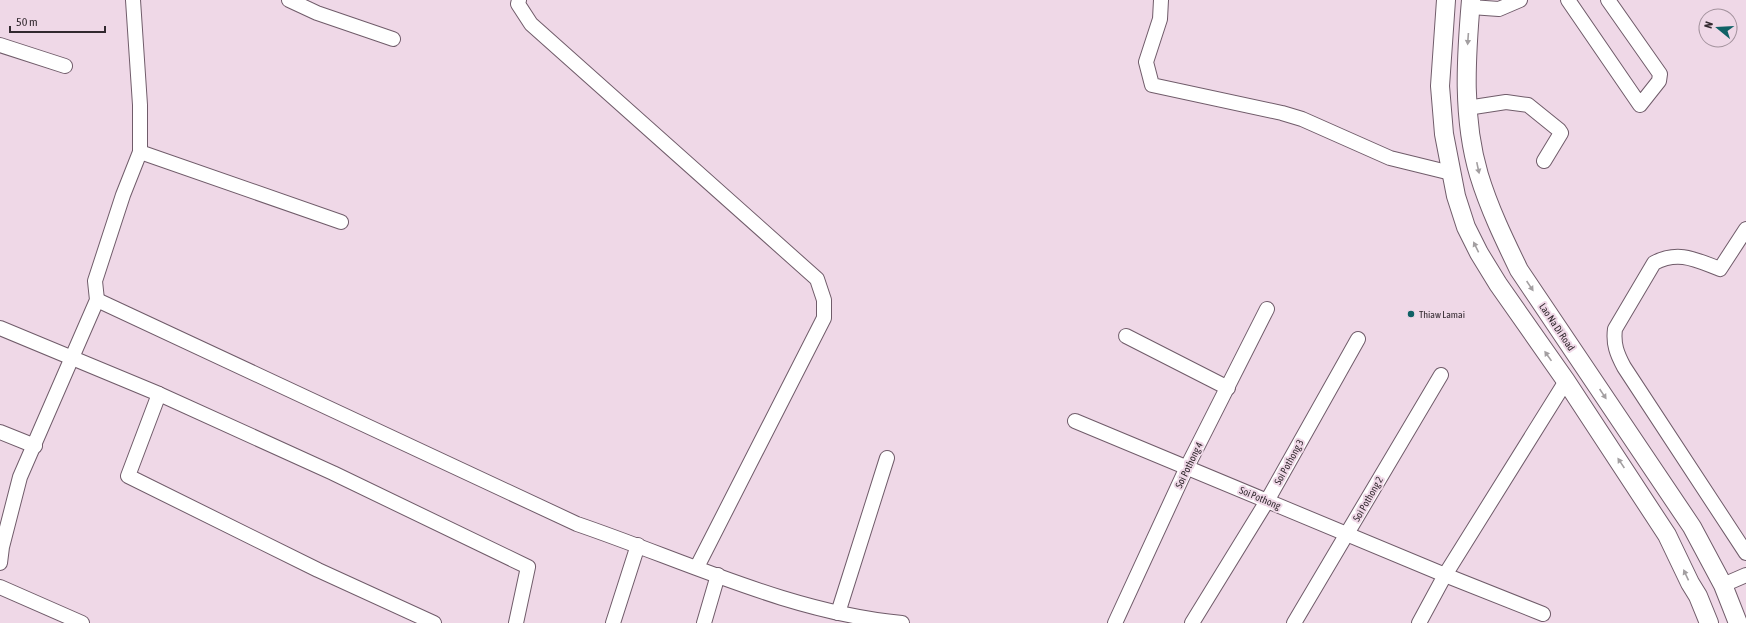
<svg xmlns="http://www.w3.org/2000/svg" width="1746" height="623" font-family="'Asap Condensed',sans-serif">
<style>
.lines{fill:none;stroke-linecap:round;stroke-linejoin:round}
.minor-casing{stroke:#705c6a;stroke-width:16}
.major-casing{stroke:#705c6a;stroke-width:20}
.minor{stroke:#fff;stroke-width:14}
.major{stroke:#fff;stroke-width:18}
.oneway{fill:#a39fa1}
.poi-dot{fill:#106166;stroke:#efd8e7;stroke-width:1.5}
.labels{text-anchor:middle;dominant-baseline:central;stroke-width:4;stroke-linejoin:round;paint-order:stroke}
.poi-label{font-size:10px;fill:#32292f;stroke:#efd8e7;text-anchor:start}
.street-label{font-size:10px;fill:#32292f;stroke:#efd8e7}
</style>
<rect width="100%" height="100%" fill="#efd8e7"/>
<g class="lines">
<g class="minor-casing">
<g id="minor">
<polyline points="133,0 140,105 140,152 341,222"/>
<polyline points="289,0 317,13 393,39"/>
<polyline points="519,0 518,4 531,24 817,279 824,300 824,318 697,567"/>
<polyline points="1161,0 1160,19 1146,62 1152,85 1282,113 1302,119 1390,158 1451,173"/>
<polyline points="1568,0 1640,105 1659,81 1660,74 1608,0"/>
<polyline points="1471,7 1499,9 1520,0"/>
<polyline points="0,45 65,66"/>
<polyline points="1467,108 1506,102 1528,105 1559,130 1561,133 1544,161"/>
<path d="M1746,229L1720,269C1696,260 1679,250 1654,263L1615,329C1613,344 1617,354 1624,367L1746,553"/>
<path d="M97,300L577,524C683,560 791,613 902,623"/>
<polyline points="0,328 159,394 333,473 528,567 516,623"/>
<polyline points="1126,336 1228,388"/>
<polyline points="159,394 128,476 318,570 434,623"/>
<polyline points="1075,421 1445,575 1543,614"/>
<polyline points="0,432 35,446"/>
<polyline points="0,563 2,547 20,477 97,300 95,281 123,195 140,152"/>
<polyline points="1723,585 1746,575"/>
<polyline points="0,587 82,623"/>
<polyline points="838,613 887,458"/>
<polyline points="613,623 638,545"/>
<polyline points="704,623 718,575"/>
<polyline points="1115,623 1187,467 1267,309"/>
<polyline points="1192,623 1267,501 1358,339"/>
<polyline points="1294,623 1441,375"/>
<polyline points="1419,623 1445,575 1566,381"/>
</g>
</g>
<g class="major-casing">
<g id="major">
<polyline points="1446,0 1440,86 1444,134 1456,196 1466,227 1479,253 1498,284 1566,381 1667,535 1690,583 1698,596 1709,623"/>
<path d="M1471,0C1466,58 1462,118 1479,175C1489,208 1504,239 1519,270L1692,527L1723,585L1738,623"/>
</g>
</g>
<use href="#minor" class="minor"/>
<use href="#major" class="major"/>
</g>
<defs><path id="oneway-solid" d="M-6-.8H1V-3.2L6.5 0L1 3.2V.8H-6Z"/></defs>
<g class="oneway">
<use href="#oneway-solid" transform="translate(1468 39) rotate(94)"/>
<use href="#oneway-solid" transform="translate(1478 168) rotate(78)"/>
<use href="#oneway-solid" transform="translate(1476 247) rotate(-116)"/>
<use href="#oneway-solid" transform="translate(1530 286) rotate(56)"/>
<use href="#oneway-solid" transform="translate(1548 356) rotate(-125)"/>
<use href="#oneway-solid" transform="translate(1603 394) rotate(56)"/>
<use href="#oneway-solid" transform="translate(1621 463) rotate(-124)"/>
<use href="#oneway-solid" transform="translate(1686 575) rotate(-115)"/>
</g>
<circle class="poi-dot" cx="1411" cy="314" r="4"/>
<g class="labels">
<g class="poi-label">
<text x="1419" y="314">Thiaw Lamai</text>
</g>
<g class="street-label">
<text transform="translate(1557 327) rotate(56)">Lao Na Di Road</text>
<text transform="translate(1289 462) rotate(-61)">Soi Pothong 3</text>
<text transform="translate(1189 465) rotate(-64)">Soi Pothong 4</text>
<text transform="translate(1260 498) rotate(23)">Soi Pothong</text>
<text transform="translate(1368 499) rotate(-60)">Soi Pothong 2</text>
</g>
</g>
<g transform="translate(1718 28) rotate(288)"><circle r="19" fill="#efd8e7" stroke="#a3929d"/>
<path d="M0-3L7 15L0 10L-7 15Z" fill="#106166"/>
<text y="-6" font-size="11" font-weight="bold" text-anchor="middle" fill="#32292f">N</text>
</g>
<path d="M10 26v6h95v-6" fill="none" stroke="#32292f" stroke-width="2"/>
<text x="16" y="26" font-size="12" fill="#32292f" stroke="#efd8e7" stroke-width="3" paint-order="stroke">50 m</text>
</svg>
